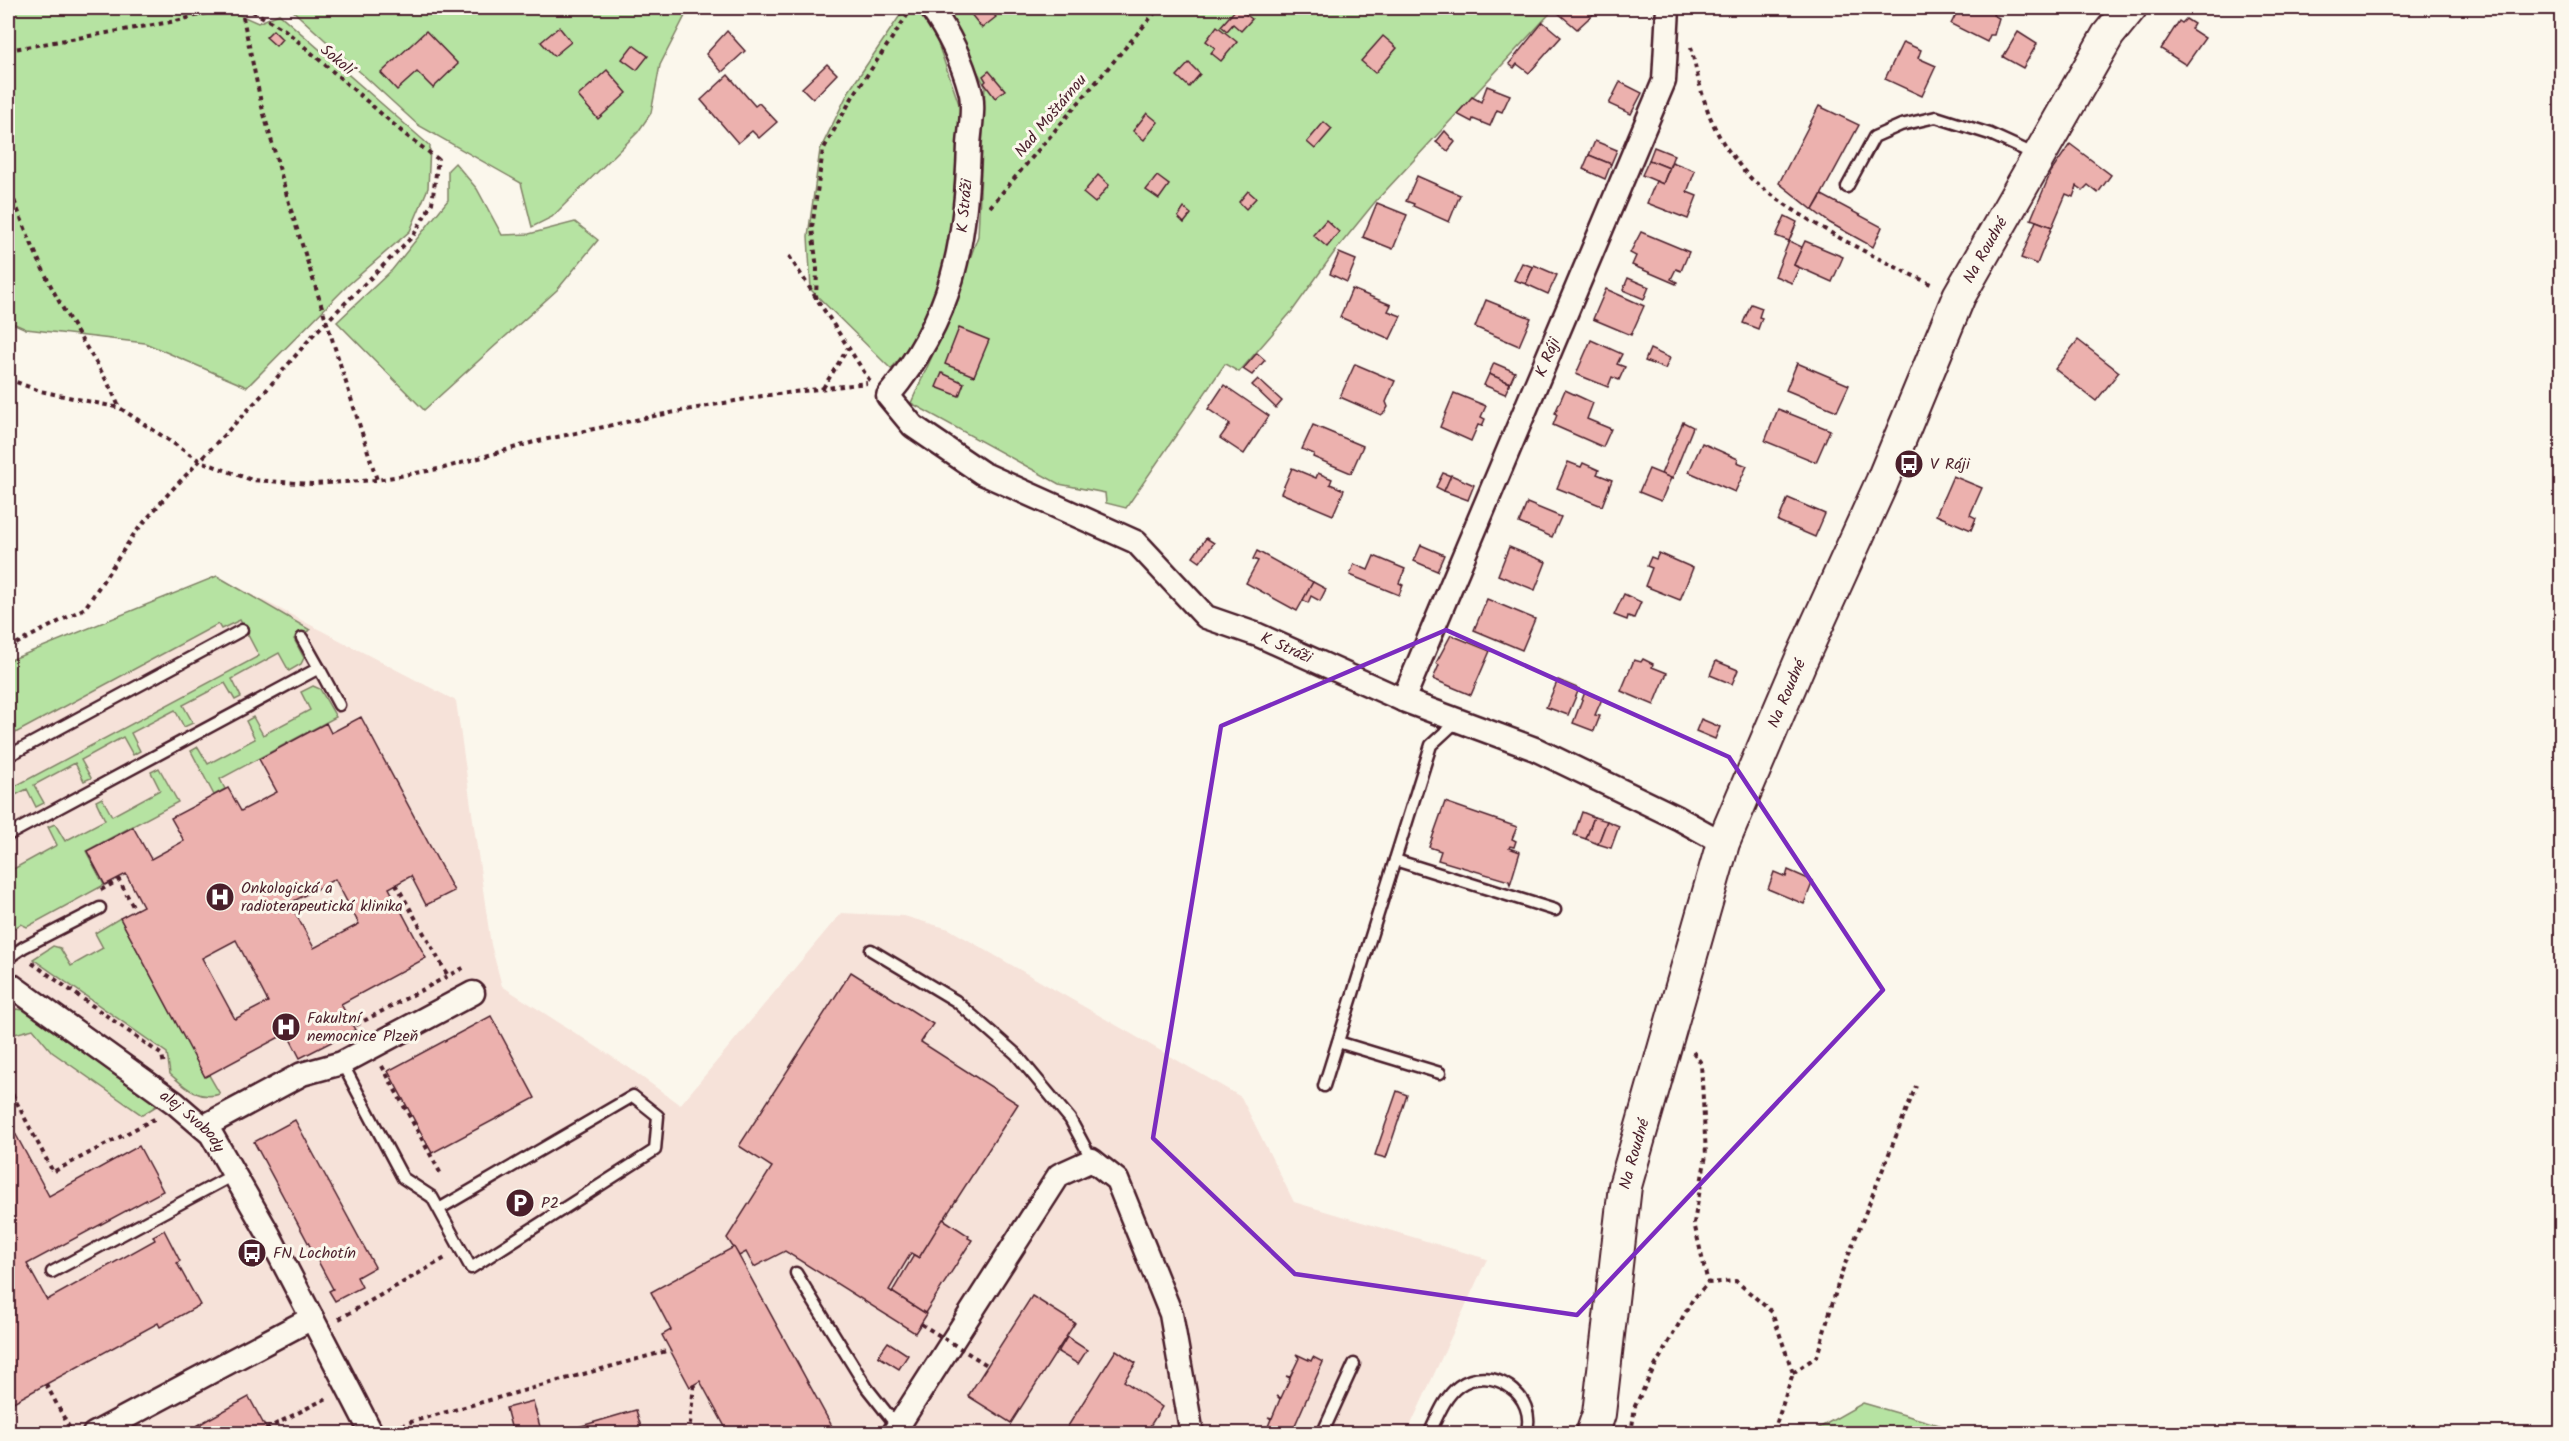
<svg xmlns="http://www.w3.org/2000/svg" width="2569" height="1441" font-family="Kalam,sans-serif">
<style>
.built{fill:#f6e2d9}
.green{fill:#b6e3a2;stroke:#808166;stroke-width:1.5}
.building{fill:#ecb1ae;stroke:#4a1f2b;stroke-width:1.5;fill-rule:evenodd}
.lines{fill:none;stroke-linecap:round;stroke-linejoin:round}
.lane-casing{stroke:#4a1f2b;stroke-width:15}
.street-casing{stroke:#4a1f2b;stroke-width:27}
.secondary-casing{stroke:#4a1f2b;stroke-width:36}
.path{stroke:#4a1f2b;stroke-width:4;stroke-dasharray:4.5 4.5;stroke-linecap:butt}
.lane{stroke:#fbf7ec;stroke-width:10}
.street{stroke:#fbf7ec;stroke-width:22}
.secondary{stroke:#fbf7ec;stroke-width:32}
.path-bridge{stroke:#4a1f2b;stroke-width:4;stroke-dasharray:4.5 4.5;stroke-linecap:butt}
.marked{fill:none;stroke:#7b2cbf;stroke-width:4.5;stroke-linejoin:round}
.labels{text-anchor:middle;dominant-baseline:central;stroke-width:6;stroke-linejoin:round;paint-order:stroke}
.street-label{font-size:16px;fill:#4a1f2b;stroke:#fbf7ec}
.poi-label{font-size:16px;fill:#4a1f2b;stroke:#fbf7ec;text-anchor:start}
</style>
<rect width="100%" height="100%" fill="#fbf7ec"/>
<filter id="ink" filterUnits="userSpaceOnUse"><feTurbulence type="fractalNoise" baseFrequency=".0167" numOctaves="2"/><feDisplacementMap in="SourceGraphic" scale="12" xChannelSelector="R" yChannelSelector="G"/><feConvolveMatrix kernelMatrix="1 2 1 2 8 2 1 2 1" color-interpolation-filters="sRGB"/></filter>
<g filter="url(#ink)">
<polygon class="built" points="217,576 456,701 491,945 502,986 628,1067 680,1105 841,913 904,916 949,929 1241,1097 1294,1202 1487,1259 1407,1433 8,1434 8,661"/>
<g class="green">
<polygon points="8,8 224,8 258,23 279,14 430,146 428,188 410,231 348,285 247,387 145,343 26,329 8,321"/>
<polygon points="290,8 689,8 660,65 651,113 638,132 552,217 532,227 521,183 418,125"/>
<polygon points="905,8 916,8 928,15 960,107 957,231 922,332 891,369 811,290 808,236 820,150 849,91"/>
<polygon points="944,8 1555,8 1375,202 1336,250 1293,310 1239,372 1225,364 1126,508 1106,503 1105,493 1059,484 911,403 947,323 978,236 985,86"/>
<polygon points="455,163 477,189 502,235 529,234 575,222 598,240 557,290 424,410 337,322 392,270 448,200 448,170"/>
<polygon points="217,576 310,630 294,639 304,658 301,664 289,671 279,653 232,679 241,697 235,700 225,683 183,705 193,723 184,727 175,710 131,733 140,751 133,755 123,737 81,760 91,778 84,781 75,763 34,785 44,803 36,807 27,789 8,799 8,786 10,789 259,656 240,620 221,629 218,624 8,737 8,661"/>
<polygon points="313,686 320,689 336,717 220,779 225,789 214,795 191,751 198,747 208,764 255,739 246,721 253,717 263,735 310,710 301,692"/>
<polygon points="159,768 178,802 86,851 104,885 27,927 21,924 8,931 8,872 57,845 48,827 55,824 65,841 105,820 96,801 102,798 112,816 160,790 151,772"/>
<path d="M120,918L205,1076L209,1075L220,1094C198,1101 185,1087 170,1074L167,1053L33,959L53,946L60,948L71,966L103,948L95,933Z"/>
<polygon points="16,1009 23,1010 158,1105 142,1115 52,1052 33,1029 11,1035 8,1030 8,1013"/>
<polygon points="1863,1403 1967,1433 1810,1433"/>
</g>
<g class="building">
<polygon points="977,8 988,8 996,17 982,28 970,13"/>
<polygon points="1237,8 1252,19 1241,31 1233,24 1227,31 1221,26"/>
<polygon points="1560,8 1600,8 1577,29 1557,12"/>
<polygon points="1959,8 1996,8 1993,15 1999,18 1994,35 1990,35 1987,42 1951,24"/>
<polygon points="2186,19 2194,24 2191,29 2205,38 2186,65 2161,49 2179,21 2182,23"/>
<polygon points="1543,22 1561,37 1529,73 1517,64 1514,68 1509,64"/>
<polygon points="1217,26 1237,42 1221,61 1211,53 1215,48 1206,41"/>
<polygon points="559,27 571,42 554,56 541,42"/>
<polygon points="273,30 282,39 276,46 266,37"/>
<polygon points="426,31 458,64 433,88 417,72 397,90 381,73"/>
<polygon points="727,31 745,51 722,72 706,54"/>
<polygon points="2018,32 2037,44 2023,68 2003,57"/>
<polygon points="1383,36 1397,48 1375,73 1361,61"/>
<polygon points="1903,42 1921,50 1918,58 1936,66 1922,96 1885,79"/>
<polygon points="633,45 648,56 637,70 622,59"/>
<polygon points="1189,63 1200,74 1189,87 1177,76"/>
<polygon points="827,64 837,74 813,99 802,88"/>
<polygon points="607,70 627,93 598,119 578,96"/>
<polygon points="989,71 1005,90 995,98 984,83 986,81 983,76"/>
<polygon points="728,75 755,106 759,103 777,122 759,138 752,131 738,143 701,100"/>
<polygon points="1620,82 1642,93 1631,114 1609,104"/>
<polygon points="1487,86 1510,95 1502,112 1497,110 1490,126 1473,119 1472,122 1457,114 1472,97 1481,102"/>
<polygon points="1819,106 1859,125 1813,210 1779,183"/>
<polygon points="1147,113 1158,122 1144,140 1133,131"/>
<polygon points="1324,122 1332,129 1315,149 1307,142"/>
<polygon points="1445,131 1455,142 1448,151 1436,142"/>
<polygon points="1595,141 1617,150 1611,164 1589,155"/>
<polygon points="2070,144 2111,175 2098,193 2088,185 2083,190 2077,186 2073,197 2066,194 2052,227 2031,219 2051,172"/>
<polygon points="1654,147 1674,155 1669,168 1649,160"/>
<polygon points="1589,155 1611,164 1605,179 1583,169"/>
<polygon points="1649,160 1669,168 1663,184 1642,175"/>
<polygon points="1672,162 1695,171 1687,192 1697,196 1688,219 1647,203 1656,181 1663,184"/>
<polygon points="1098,175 1109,185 1095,203 1083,193"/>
<polygon points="1157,176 1169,185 1159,199 1146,190"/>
<polygon points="1417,176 1460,195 1449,222 1413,206 1414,204 1406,201"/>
<polygon points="1248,191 1256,198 1246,209 1239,202"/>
<polygon points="1822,195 1882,227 1873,247 1830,223 1813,210"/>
<polygon points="1377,203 1407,215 1393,249 1363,237"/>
<polygon points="1184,208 1191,214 1184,223 1178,217"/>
<polygon points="1785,216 1797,222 1789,241 1776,236"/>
<polygon points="1326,220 1339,232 1327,247 1313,235"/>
<polygon points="2036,221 2052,227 2037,264 2021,258"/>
<polygon points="1641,232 1689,252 1681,271 1676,269 1671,279 1677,282 1676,284 1632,265 1636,256 1630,253"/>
<polygon points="1789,241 1802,247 1794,265 1799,268 1792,283 1775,276"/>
<polygon points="1805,241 1843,257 1832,282 1794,265"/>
<polygon points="1339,253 1356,260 1347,282 1330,274"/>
<polygon points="1522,263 1533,267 1526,284 1514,280"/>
<polygon points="1534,265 1557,275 1548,294 1526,284"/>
<polygon points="1628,278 1649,287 1644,299 1623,290"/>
<polygon points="1352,289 1391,305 1388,311 1401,316 1390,339 1340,317"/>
<polygon points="1606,289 1644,306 1631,335 1593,319"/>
<polygon points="1486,300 1531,318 1519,346 1475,327"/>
<polygon points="1751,304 1762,308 1759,317 1762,318 1758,329 1743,323"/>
<polygon points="959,328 989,340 974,376 945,364"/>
<polygon points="1591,340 1622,354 1617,364 1625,367 1619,380 1612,377 1608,387 1576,374"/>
<polygon points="2078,340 2119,372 2096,401 2055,369"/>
<polygon points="1650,349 1670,358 1665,369 1645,361"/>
<polygon points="1257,353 1265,360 1252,375 1243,369"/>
<polygon points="1494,363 1515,372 1510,383 1489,374"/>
<polygon points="1797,363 1849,385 1837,411 1786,390"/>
<polygon points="1355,364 1395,381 1386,402 1388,407 1385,412 1381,415 1340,397"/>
<polygon points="942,373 964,383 959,396 936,387"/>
<polygon points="1489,374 1510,383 1505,394 1484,385"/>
<polygon points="1258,379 1282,401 1276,408 1252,385"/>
<polygon points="1224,385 1269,416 1244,454 1220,438 1230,424 1208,409"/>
<polygon points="1565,390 1593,403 1587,419 1611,429 1603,447 1553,425 1557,415 1555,413"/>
<polygon points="1454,393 1486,406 1481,417 1485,419 1482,426 1478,425 1471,441 1440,427"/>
<polygon points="1778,409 1830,430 1816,462 1765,441"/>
<polygon points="1683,422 1693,427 1672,479 1661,474"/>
<polygon points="1313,425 1363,446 1351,473 1313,457 1314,454 1302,449"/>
<polygon points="1702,443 1738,459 1737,462 1747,466 1735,492 1689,472"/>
<polygon points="1568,462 1581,467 1583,463 1599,470 1597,474 1612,480 1602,506 1557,488"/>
<polygon points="1292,468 1316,478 1318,473 1332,479 1330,484 1344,490 1333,515 1281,493"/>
<polygon points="1649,469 1671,478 1661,501 1639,492"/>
<polygon points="1443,473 1451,476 1444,491 1436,487"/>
<polygon points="1451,475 1474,485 1468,500 1444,491"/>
<polygon points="1953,476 1982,488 1970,515 1976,518 1971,530 1936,515"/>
<polygon points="1788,498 1825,514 1815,537 1778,521"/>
<polygon points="1527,503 1561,517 1552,537 1519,523"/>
<polygon points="1206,538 1214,543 1200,562 1193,557"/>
<polygon points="1421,545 1444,555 1437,571 1414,561"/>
<polygon points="1509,547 1546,562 1535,590 1498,575"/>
<polygon points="1257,551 1313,582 1297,611 1246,583 1258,561 1253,559"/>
<polygon points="1659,553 1693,568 1680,600 1645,586 1652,568 1647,566 1651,557 1656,559"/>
<polygon points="1374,556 1405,569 1399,583 1403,585 1399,595 1350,575 1354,564 1368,570"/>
<polygon points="1313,582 1326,589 1320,601 1311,596 1308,603 1303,600"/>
<polygon points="1624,594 1641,602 1634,618 1628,616 1627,620 1614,615"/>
<polygon points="1487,599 1535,619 1522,650 1474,630"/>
<polygon points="1451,635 1490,651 1471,695 1433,679 1439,665 1436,663"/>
<polygon points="1643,659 1653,664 1652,667 1667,673 1654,705 1621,691 1634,660 1641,662"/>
<polygon points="1716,661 1738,670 1732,684 1710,675"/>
<polygon points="1558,680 1579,689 1568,715 1546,707"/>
<polygon points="1585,692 1602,699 1595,715 1600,716 1594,731 1573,723"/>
<path d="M361,717L454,891L426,905L411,876L389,888L426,958L341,1004L355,1030L300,1058L287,1033L205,1077L120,918L143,906L126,874L105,885L87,851L133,827L151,859L184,841L171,818L228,788L241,811L277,792L259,759L326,723L331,733ZM335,879L359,924L314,948L290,903ZM236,940L268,1002L235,1019L202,958Z"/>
<polygon points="1701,719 1720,727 1715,739 1696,731"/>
<polygon points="1445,802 1517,827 1512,839 1516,841 1514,847 1510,846 1509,848 1520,852 1510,885 1509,881 1438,860 1441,851 1429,847"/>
<polygon points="1582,812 1594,817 1586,839 1574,835"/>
<polygon points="1594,817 1607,821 1598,844 1586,839"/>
<polygon points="1607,821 1619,826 1611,848 1598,844"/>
<polygon points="1788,870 1813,881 1804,904 1768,889 1774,872 1786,877"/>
<polygon points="851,972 933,1024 921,1042 1018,1104 919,1258 911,1253 889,1290 927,1314 915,1333 785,1251 754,1267 746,1252 739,1256 727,1238 772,1167 739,1146"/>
<polygon points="491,1016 535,1098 432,1153 388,1071"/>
<polygon points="1397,1091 1407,1095 1386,1158 1375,1155"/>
<polygon points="8,1120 49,1196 139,1146 163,1191 27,1264 47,1300 155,1240 153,1236 164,1230 180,1261 177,1263 200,1305 160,1327 158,1323 8,1405"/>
<polygon points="295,1120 375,1267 357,1277 362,1287 335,1301 329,1291 333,1289 254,1142"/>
<polygon points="943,1219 969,1236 968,1238 972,1240 925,1313 892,1292 914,1255 919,1258"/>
<polygon points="734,1247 834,1430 827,1434 729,1434 700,1381 690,1387 662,1335 671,1330 651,1292"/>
<polygon points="1032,1296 1075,1323 1011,1423 968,1396"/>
<polygon points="1067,1337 1087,1350 1078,1364 1058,1352"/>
<polygon points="888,1342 908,1355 899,1369 878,1356"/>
<polygon points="1116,1350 1136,1363 1124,1381 1162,1407 1145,1434 1063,1434"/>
<polygon points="1296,1354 1311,1361 1313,1357 1323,1362 1291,1434 1265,1434 1271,1419 1268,1417 1272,1418 1280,1399 1277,1396 1281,1398 1290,1378 1286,1376 1290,1377 1299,1358"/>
<polygon points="249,1397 269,1434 183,1434 207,1420"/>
<polygon points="533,1401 542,1434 513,1434 506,1408"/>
<polygon points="636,1410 643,1434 554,1434"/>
</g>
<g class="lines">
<g class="lane-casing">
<g id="lane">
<polyline points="1847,187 1874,137 1901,125 1936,117 1990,134 2036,155"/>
<polyline points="302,638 319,668"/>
<polyline points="8,756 242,630"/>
<polyline points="8,835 319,668 339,705"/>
<polyline points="1395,860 1555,910"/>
<polyline points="871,950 956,1001 1016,1054 1070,1119 1092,1160"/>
<polyline points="8,958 24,947 100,908"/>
<polyline points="1338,1042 1440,1073"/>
<polyline points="342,1063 403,1178 432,1197 471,1268 655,1150 658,1116 633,1096 439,1209"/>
<polyline points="1324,1086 1431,745 1457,721"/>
<polyline points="52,1272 235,1174"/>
<polyline points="796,1273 867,1388 897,1426"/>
<polyline points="1322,1434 1354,1364"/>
<path d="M1429,1434C1437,1418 1444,1397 1459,1386C1491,1363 1539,1395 1526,1434"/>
</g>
</g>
<g class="street-casing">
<g id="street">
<path id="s1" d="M931,8C948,32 962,61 970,90C975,106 970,128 969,145C966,244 953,318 888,396L913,426L982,473L1136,542L1206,617L1258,635L1403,700L1535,749L1678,818L1723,843"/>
<path id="s2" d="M1403,700L1664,81L1668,8"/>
<path id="s3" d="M8,983L175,1103L211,1134L269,1235L372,1434"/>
<polyline points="203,1127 302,1074 342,1063 473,993"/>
<polyline points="94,1434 312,1318"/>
<polyline points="893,1434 1059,1175 1092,1160 1117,1180 1171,1314 1192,1434"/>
</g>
</g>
<g class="secondary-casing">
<g id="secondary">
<path id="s4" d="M1592,1434L1599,1414L1625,1186L1723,843L1801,660L1882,482L1959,296L2108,35L2130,8"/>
</g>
</g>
<g class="path">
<polyline points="241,8 262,107 291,210 377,480"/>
<polyline points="254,12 259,8"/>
<path d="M1691,47C1699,83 1706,119 1728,150C1736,160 1745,174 1755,182C1804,222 1875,258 1933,285"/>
<polyline points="8,50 176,21 226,8"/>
<path d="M8,184C25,230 44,277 69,319C87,350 105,373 119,407"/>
<polyline points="990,207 1159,8"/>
<polyline points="789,256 870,381"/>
<polyline points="816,299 817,269 812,228 823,150 852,98 908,14"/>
<polyline points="8,379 40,391 120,408 200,461 252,480 312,484 377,480 444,468 534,442 654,416 762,396 867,383"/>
<polyline points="823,388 848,348"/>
<polyline points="8,648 85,608 134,534 169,493 263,394 313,335 413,236 432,203 438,159 407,136 285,30 247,8"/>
<polyline points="396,884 448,976"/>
<polyline points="101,890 119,880 135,910"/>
<polyline points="32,963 162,1055 164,1065"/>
<polyline points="356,1025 465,967"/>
<polyline points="1693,1052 1701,1063 1706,1155 1694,1223 1708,1283"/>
<polyline points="382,1066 442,1176"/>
<polyline points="8,1086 53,1172 158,1117"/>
<polyline points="339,1319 447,1257"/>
<polyline points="1793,1373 1817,1356 1841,1274 1916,1086"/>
<polyline points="46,1384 71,1431"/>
<polyline points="266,1429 327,1398"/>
<polyline points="393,1430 407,1423 670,1350"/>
<polyline points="689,1434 694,1384"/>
<polyline points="1631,1434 1635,1406 1654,1368 1693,1299 1708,1283 1736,1281 1772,1312 1793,1373 1773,1434"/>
</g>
<use href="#lane" class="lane"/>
<use href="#street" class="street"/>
<use href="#secondary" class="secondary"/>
<polyline class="path-bridge" points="921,1324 987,1365"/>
</g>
</g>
<path class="marked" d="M1446,630L1729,757L1883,990L1577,1315L1295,1274L1153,1138L1221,726Z"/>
<defs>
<g id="bus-disc" transform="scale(1.5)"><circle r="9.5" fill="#4a1f2b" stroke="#fbf7ec"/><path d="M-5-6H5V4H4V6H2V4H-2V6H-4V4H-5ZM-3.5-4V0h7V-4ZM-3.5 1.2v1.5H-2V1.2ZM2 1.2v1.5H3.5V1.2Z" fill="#fff"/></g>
<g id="hospital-disc" transform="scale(1.5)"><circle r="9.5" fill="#4a1f2b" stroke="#fbf7ec"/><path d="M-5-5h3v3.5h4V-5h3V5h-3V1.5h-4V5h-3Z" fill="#fff"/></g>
<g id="parking-disc" transform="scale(1.5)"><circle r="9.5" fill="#4a1f2b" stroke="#fbf7ec"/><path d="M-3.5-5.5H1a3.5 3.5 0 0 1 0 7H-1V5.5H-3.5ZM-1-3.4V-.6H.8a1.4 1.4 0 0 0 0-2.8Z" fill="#fff"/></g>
</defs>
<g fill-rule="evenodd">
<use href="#bus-disc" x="1909" y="464"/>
<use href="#hospital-disc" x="220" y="897"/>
<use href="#hospital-disc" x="286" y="1027"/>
<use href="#parking-disc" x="520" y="1203"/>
<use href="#bus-disc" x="252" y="1253"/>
</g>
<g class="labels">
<g class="street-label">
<text transform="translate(337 60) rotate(40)">Sokolí</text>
<text transform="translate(1051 116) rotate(-50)">Nad Moštárnou</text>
<text transform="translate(965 206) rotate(-85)">K Stráži</text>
<text stroke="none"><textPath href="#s4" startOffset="1256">Na Roudné</textPath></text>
<text stroke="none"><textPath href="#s2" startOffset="372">K Ráji</textPath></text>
<text stroke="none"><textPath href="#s1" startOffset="896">K Stráži</textPath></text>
<text stroke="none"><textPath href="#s4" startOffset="770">Na Roudné</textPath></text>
<text stroke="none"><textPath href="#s3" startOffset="231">alej Svobody</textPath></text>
<text stroke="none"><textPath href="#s4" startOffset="284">Na Roudné</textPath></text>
</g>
<g class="poi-label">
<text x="1930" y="464">V Ráji</text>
<text x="241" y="888">Onkologická a<tspan x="241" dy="18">radioterapeutická klinika</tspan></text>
<text x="307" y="1018">Fakultní<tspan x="307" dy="18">nemocnice Plzeň</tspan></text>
<text x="541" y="1203">P2</text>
<text x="273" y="1253">FN Lochotín</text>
</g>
</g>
<rect width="2569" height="1441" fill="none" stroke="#fbf7ec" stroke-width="30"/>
<rect x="15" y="15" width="2539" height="1411" fill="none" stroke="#4a1f2b" stroke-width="2" filter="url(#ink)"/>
</svg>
